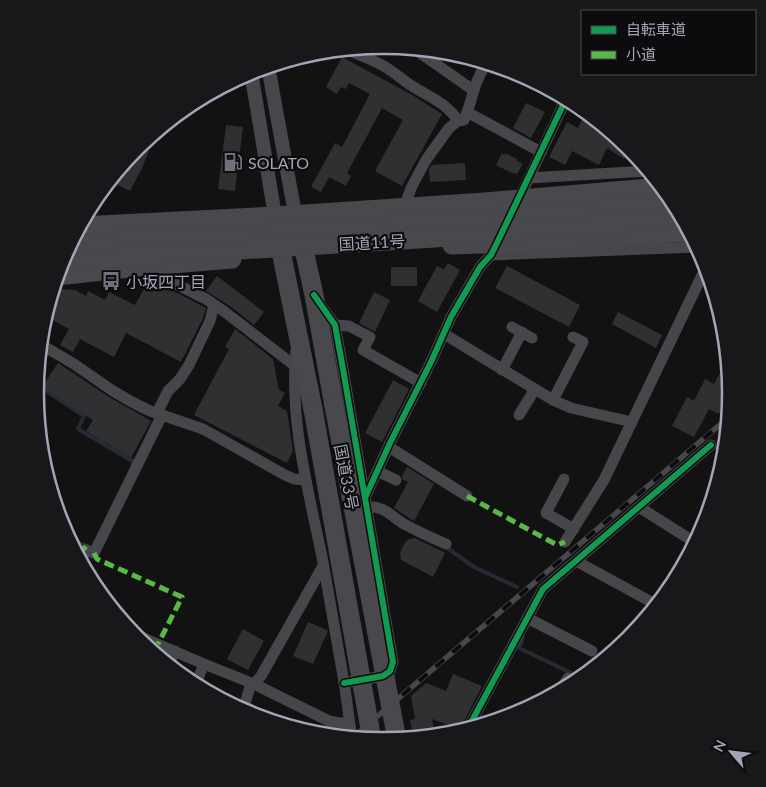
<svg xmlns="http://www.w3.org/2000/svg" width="766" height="787" font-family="Lato,'Noto Sans JP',sans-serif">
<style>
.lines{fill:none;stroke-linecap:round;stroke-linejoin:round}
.stream{stroke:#252b34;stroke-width:4}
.building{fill:#2f3032}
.minor{stroke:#46474b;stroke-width:11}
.tertiary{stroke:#46474b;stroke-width:14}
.trunk{stroke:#48484d;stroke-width:19}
.rail-casing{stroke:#46484b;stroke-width:5.5}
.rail{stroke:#0c0c0e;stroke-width:4;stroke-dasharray:11;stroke-linecap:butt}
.trunk-bridge{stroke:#48484d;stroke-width:19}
.quiet{stroke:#58b947;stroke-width:5;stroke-dasharray:10 5;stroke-linecap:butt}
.cycleway-casing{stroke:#0c0c0e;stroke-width:9}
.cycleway{stroke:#139951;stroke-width:6}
.labels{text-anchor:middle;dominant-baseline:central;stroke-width:4.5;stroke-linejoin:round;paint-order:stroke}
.poi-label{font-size:16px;fill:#a1a5b5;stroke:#0c0c0e;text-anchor:start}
.street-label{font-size:16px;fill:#a1a5b5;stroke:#0c0c0e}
.rim{fill:none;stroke:#a1a5b5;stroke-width:2.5}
</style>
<rect width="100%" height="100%" fill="#121212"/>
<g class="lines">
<g class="stream">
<polyline points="36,384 84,416 78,429 134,462 133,464"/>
<polyline points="68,538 87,546"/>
<polyline points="446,547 474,567 517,587"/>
<polyline points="523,638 519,648 582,678"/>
</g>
</g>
<g class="building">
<polygon points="342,57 412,95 442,114 402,186 375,171 403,120 382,108 347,173 351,176 346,186 329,177 321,192 311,187 335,143 342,147 370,94 349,83 346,89 341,87 337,94 326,87"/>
<polygon points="526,103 545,112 531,138 513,128"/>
<polygon points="586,112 631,149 624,159 607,148 599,165 572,151 565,165 549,157 567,122 578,128"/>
<polygon points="226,125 243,127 235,191 218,189"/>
<polygon points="138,147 149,151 142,168 130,191 110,181"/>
<polygon points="502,153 504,155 505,153 517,159 516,160 523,164 517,174 510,172 496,165"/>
<polygon points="465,163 466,180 430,182 429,170 432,165"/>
<polygon points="448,263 460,270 437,312 418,301 437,266 444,269"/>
<polygon points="507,266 580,305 569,327 495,288"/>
<rect x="391" y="267" width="26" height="19"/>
<polygon points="217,276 264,312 254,325 230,306 206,291"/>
<polygon points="158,283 206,308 203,318 181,362 126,333 114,357 80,339 73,352 60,345 69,329 45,316 50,298 54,300 59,289 75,290 86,296 88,291 105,300 109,292 135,305 145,287 153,292"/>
<polygon points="374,292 390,300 375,332 359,323"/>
<polygon points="618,312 662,335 656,348 612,324"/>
<polygon points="235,329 273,359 279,390 285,393 278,406 287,411 293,451 287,463 194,415 229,349 225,347"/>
<polygon points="728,358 731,391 719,414 709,409 694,437 672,426 687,397 694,401 705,379 714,384"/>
<polygon points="58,363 109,397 151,421 131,458 86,431 93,420 42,387"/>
<polygon points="393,380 409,389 382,442 365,433"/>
<polygon points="407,467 434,484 414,521 394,508 408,482 403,480 402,476"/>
<polygon points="415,538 445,553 433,577 401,560 400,554 402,548 405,543 409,539"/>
<polygon points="308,622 327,630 328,631 313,664 293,656"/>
<polygon points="243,629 264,641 248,670 227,659"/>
<polygon points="453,674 482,686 460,729 432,719 435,736 414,738 410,720 415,719 411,696 426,683 446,691"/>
</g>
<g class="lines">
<g class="minor">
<polyline points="413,48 473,90"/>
<path d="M348,50C361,56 375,60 387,68C396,74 403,80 412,86C428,96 448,104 458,121"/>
<polyline points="467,112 541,152"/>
<polyline points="529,178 648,171"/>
<polyline points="518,201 566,99"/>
<path d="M404,207L412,186L426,160L449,128L458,121L464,120C473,100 473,82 487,63"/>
<polyline points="491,255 697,247"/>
<polyline points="148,266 156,274 206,299 225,312 295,366"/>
<polyline points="319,303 335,325 343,369 393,662 390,671 383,676 344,683"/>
<polyline points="335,325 349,326 370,337 363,350 421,383"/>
<polyline points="512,327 532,338"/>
<polyline points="444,334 553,400 571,408 632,422"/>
<polyline points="40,344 74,364 113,391 132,402 150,411 203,429 285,475 294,479 305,480"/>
<path d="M296,350C289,422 309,492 323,562C330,602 337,642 344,682C347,701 349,720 352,738"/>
<polyline points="502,370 522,332"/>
<polyline points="553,400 583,342 573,337"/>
<polyline points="157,413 168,391 180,379 189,365 210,321 214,305"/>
<polyline points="519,415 535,389"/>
<polyline points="389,447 467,496"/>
<polyline points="377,471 396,480"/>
<polyline points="564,479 546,513 574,529"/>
<polyline points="365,498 390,443 431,362 451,317 480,267 491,255 499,240"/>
<path d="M366,507C383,505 391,516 404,524C417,531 432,538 446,544"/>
<polyline points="639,507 696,543"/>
<polyline points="565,542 604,480 706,267"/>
<polyline points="80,561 86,550 94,553 162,415"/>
<polyline points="576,561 657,605"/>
<polyline points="527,618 592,651"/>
<polyline points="129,630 148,640 204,664 254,684 329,721 340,723 349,723"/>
<polyline points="168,665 175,651"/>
<polyline points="254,684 261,676 323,566"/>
<polyline points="195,686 204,664"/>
<polyline points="558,693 568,678"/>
<polyline points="243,711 251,683"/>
<polyline points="467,730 543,589 711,445"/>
</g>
<g class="tertiary">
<polyline points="268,66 295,214"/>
<polyline points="251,72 275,216"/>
</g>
<g class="trunk">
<polyline points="80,226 275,216 485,202 661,187"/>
<polyline points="278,231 282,256 313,409"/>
<polyline points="300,232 314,295 334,406"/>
<polyline points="452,245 509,243 689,232"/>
<polyline points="57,276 148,266 232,259"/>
</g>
<g class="rail-casing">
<polyline id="rail" points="352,738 729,417"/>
</g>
<use href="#rail" class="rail"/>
<g class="trunk-bridge">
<polyline points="70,244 313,231 561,213 674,203"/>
<polyline points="61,261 435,238 682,218"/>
<polyline points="334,406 397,740"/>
<polyline points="313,409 372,740"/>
</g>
<g class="quiet">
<polyline points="467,496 557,545 565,542"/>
<polyline points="69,540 82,546 86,550"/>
<polyline points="94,553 97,559 182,597 158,644"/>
</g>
<g class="cycleway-casing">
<g id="cycleway">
<polyline points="314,295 335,325 343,369 393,662 390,671 383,676 344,683"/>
<polyline points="365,498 390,443 431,362 451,317 480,267 491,255 497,243 566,99"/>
<polyline points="467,730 543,589 711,445"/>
</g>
</g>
<use href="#cycleway" class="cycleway"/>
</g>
<defs>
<g id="fuel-bare" transform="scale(1.5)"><path d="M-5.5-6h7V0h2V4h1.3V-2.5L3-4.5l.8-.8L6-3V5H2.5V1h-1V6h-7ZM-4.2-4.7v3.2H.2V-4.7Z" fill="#6f727c" stroke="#0c0c0e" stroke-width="2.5" paint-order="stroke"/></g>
<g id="bus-bare" transform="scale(1.5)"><path d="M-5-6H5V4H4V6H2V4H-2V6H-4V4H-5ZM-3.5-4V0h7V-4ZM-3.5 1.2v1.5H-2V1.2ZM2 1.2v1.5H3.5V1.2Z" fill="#6f727c" stroke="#0c0c0e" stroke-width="2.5" paint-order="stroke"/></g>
</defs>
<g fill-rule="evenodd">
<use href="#fuel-bare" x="233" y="162"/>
<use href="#bus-bare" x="111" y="281"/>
</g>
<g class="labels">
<g class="poi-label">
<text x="248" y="162">SOLATO</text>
<text x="126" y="281">小坂四丁目</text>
</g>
<g class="street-label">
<text transform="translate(372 242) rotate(-3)">国道11号</text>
<text transform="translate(347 477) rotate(79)">国道33号</text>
</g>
</g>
<path d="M0 0H766V787H0ZM44 393a339 339 0 1 1 678 0a339 339 0 1 1-678 0Z" fill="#18181b" fill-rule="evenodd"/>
<path class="rim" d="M44 393a339 339 0 1 1 678 0a339 339 0 1 1-678 0Z"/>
<rect x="581" y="10" width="175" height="65" fill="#0c0c0e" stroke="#484951"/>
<rect x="591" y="26" width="25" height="8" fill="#139951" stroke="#484951"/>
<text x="626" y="35" font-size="15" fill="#a1a5b5">自転車道</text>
<rect x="591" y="51" width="25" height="8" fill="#58b947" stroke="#484951"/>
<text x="626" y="60" font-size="15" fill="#a1a5b5">小道</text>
<g transform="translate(731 752) rotate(298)" stroke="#0c0c0e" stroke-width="4" paint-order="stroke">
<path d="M0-4L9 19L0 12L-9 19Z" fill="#a1a5b5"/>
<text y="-8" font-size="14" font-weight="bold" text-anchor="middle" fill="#a1a5b5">N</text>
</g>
</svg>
